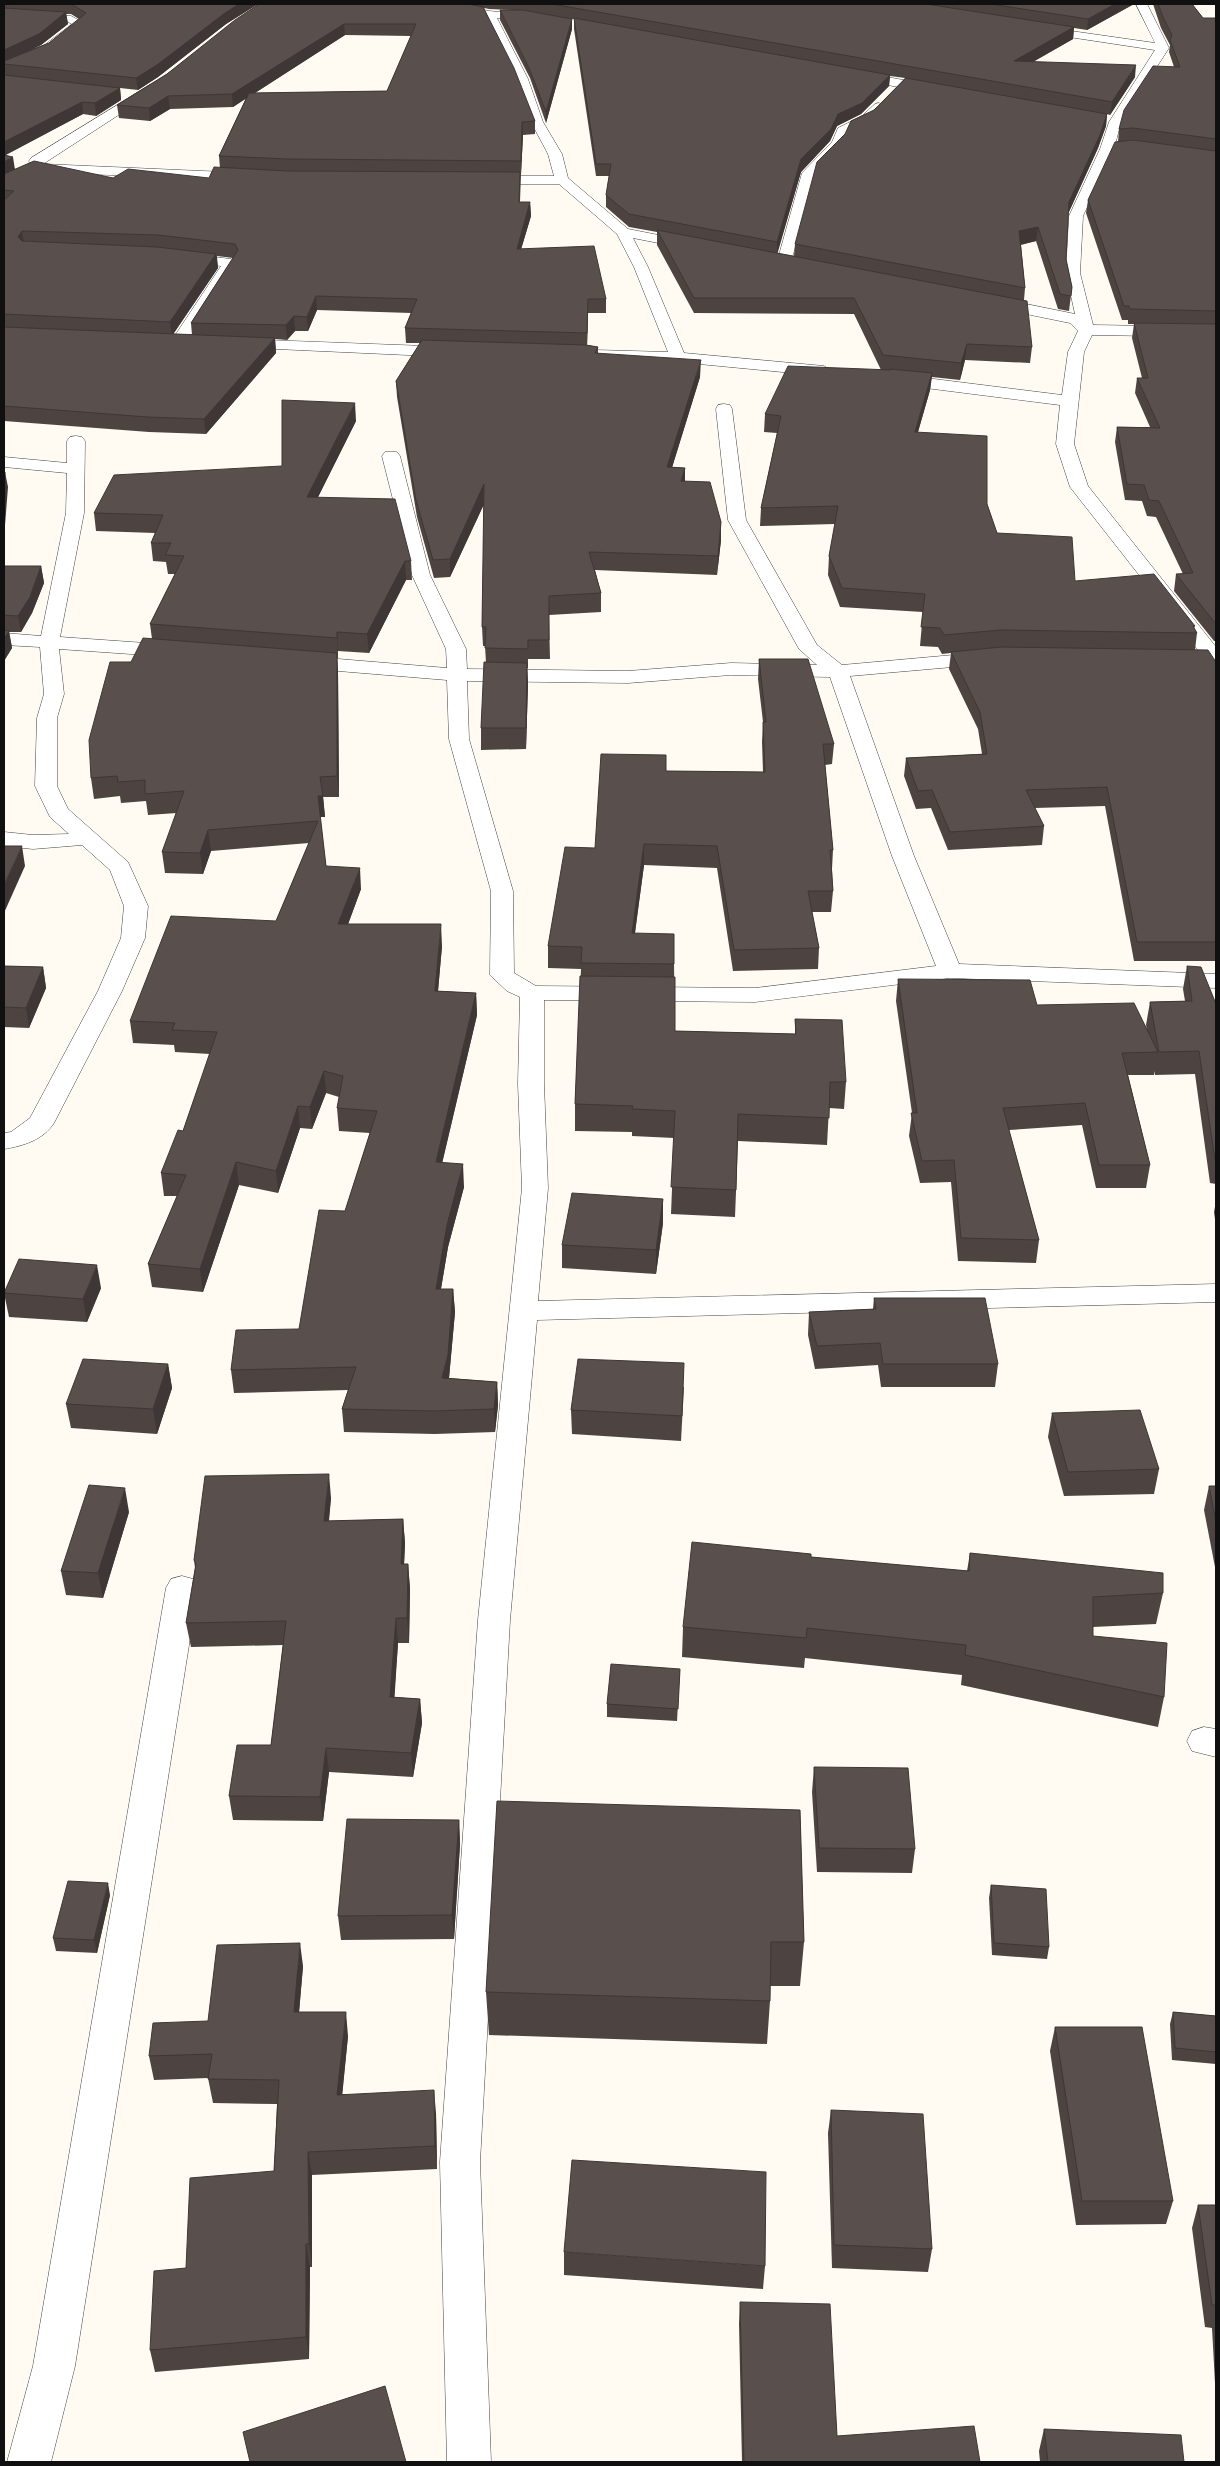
<svg xmlns="http://www.w3.org/2000/svg" width="1220" height="2466" font-family="'Roboto Serif',serif">
<style>
.lines{fill:none;stroke-linecap:round;stroke-linejoin:round}
.minor-casing{stroke:#434343;stroke-width:1}
.minor{fill:#fff;fill-rule:evenodd}
.wall{fill:#4d4441;fill-rule:evenodd}
.shaded-wall{fill:#3e3735}
.building{fill:#594f4c;stroke:#3e3735}
</style>
<rect width="100%" height="100%" fill="#fffbf3"/>
<g class="lines">
<g class="minor-casing">
<g id="minor">
<polygon points="435,4 455,4 489,11 540,16 540,20 536,21 497,18 528,79 543,122 562,154 568,178 628,229 694,242 701,246 694,250 633,238 648,267 684,353 824,366 832,371 830,374 824,376 678,362 589,358 587,355 589,352 595,350 668,352 634,267 617,234 559,184 483,184 476,180 483,176 554,176 548,154 531,122 516,79 485,17 436,6"/>
<polygon points="1136,4 1147,4 1169,48 1121,122 1114,149 1083,216 1080,273 1093,325 1216,327 1216,337 1092,335 1084,352 1074,444 1088,486 1216,647 1216,666 1209,664 1070,487 1056,444 1060,405 894,384 886,379 894,374 1062,395 1068,352 1078,331 1070,323 992,307 984,302 992,297 1075,314 1066,273 1069,216 1100,149 1109,122 1155,50 1036,32 1030,29 1036,26 1155,43"/>
<polygon points="4,12 71,16 86,24 50,53 4,73 4,65 42,47 72,24 68,22 4,18"/>
<polygon points="853,71 937,86 943,90 937,94 849,78 847,75 849,72"/>
<polygon points="150,85 154,86 156,89 154,92 43,164 248,173 253,174 255,177 253,180 54,173 32,170 29,161 31,158"/>
<polygon points="879,103 885,107 872,122 849,133 843,146 815,174 791,262 789,265 779,265 777,262 802,173 832,142 838,128 862,116 875,104"/>
<polygon points="179,253 231,259 238,263 184,346 178,348 170,343 221,266 174,260 172,257 174,254"/>
<polygon points="238,339 452,347 460,352 452,357 232,347 230,344"/>
<path d="M724,404L730,405L732,409L746,520L817,645L842,665L987,652L994,654L997,658L994,662L987,664L850,676L914,856L959,964L1216,974V988L950,978L755,1002L544,1000V1084L548,1188L538,1301L1216,1284V1302L537,1320L510,1620L480,2162L491,2462H447L440,2162L478,1620L522,1188L518,1084L520,997L507,991L490,975L491,891L449,739L447,680L302,668L295,666L292,662L295,658L302,656L447,668L446,649L412,575L382,456L385,452H397L400,456L430,575L466,649L467,669L628,671L731,663L817,665L799,649L728,520L716,409L718,405ZM731,675L830,677L892,856L936,966L755,988L536,986L514,973L513,891L469,739L467,681L628,683Z"/>
<path d="M76,436L82,437L85,441L84,513L60,637L174,645L181,647L184,651L181,655L174,657L59,649L64,694L57,718V786L68,809L128,862L148,906L145,938L122,991L54,1123C43,1140 23,1146 4,1149V1133L11,1132L30,1118L98,991L121,938L124,906L110,870L82,845L33,849L4,846V832L33,835L69,834L50,817L35,786L37,718L44,694L40,647L4,645V633L41,636L66,513L67,473L4,467V457L67,463V441L70,437Z"/>
<polygon points="182,1576 193,1579 198,1588 75,2366 51,2462 7,2462 33,2366 166,1588 171,1579"/>
<polygon points="1204,1727 1216,1729 1216,1757 1192,1751 1187,1741 1192,1731"/>
</g>
</g>
<use href="#minor" class="minor"/>
</g>
<g class="wall">
<path d="M4,4H258L226,24L158,77L138,90L120,88L121,100L96,116L83,114L5,155L15,169L113,178H209L220,168L219,156L246,98L233,107L170,109L150,121L119,118L117,105L167,74L259,4H1134L1087,30L1074,28L1073,39L1033,62L1135,77L1110,115L1107,114L1106,126L1098,148L1068,214L1066,259L1072,287L1069,311L1058,309L1036,241L1021,245L1025,288L1024,300L1032,347L1030,363L965,360L960,380L932,377L930,390L918,432L987,504L997,533L1075,581L1195,626L1194,628L1197,633L1195,650L1216,662V961H1134L1105,806L1035,808L1044,826L1042,845L948,850L931,808L916,809L904,776L906,758L982,754L978,729L949,669L951,653L942,654L938,647L920,646L923,612L840,607L828,575L829,556L835,524L760,526L761,508L777,433L764,432L765,414L881,370L854,314L694,313L657,245V232L629,227L606,207V195L609,176H596L574,29V19H572V29L546,123L530,78L500,20V10H512L489,9L484,8L535,121V134L523,135L521,174L520,202H530L531,216L521,249L606,299V313H588L587,345L598,347V353L700,377L672,467L685,468V481L721,522V540L717,575L595,570L601,593V612L549,615L550,659H528V668H527L528,684L526,749L481,750V728L486,663L485,646H483L482,627L484,504L450,577L434,578L417,517L397,397L396,381L420,343H406L405,328L411,313L317,310L308,331H295L287,340L275,339L276,353L206,434L149,432L4,421ZM66,14H71L79,19L49,43L32,49L41,45L68,24ZM345,35L411,36L387,91L255,93ZM890,76L905,78L874,110L795,244L794,256L777,253L801,172L830,141L837,126L861,114L889,86ZM217,256L233,258L191,323L192,335L173,334L218,268Z"/>
<polygon points="1153,4 1192,4 1203,18 1216,18 1216,641 1214,641 1174,591 1176,574 1183,574 1156,517 1147,516 1142,501 1125,500 1115,442 1117,427 1150,427 1135,393 1137,378 1142,378 1132,338 1134,324 1128,324 1128,320 1122,320 1086,213 1088,200 1118,142 1119,129 1174,67 1169,52 1170,45 1161,28"/>
<polygon points="356,421 318,497 411,561 412,580 406,580 369,653 338,651 338,658 337,658 338,673 339,797 323,797 325,817 320,817 326,866 361,889 348,924 442,946 438,991 476,993 477,1015 442,1163 464,1187 448,1247 441,1289 453,1289 455,1312 449,1378 497,1382 498,1405 495,1432 435,1434 344,1432 342,1409 348,1390 234,1393 231,1370 299,1329 345,1211 370,1133 339,1131 337,1108 339,1097 326,1093 312,1129 300,1128 278,1193 239,1185 203,1292 152,1287 148,1264 177,1196 164,1196 161,1173 183,1131 210,1054 175,1052 174,1045 133,1043 130,1021 276,921 309,843 211,851 203,874 165,873 162,852 177,813 148,815 146,801 121,803 120,796 94,799 91,778 131,662 152,639 150,624 175,574 168,574 166,562 153,561 151,543 155,533 96,531 94,513 282,466"/>
<polygon points="4,566 41,566 44,583 32,613 21,632 9,632 12,648 4,661"/>
<polygon points="759,659 834,744 832,764 825,765 833,850 832,869 833,891 831,912 812,912 819,948 818,969 733,971 717,868 644,865 635,933 674,964 675,1031 795,1034 795,1019 846,1082 844,1109 829,1108 827,1145 738,1141 735,1217 671,1214 674,1138 632,1136 632,1132 575,1131 575,1104 581,969 548,968 548,946 595,848 666,771 763,772 762,742 763,722 758,679"/>
<polygon points="4,966 43,967 46,988 29,1028 4,1027"/>
<polygon points="1187,966 1216,1004 1216,1184 1210,1183 1195,1074 1155,1075 1155,1071 1154,1075 1128,1075 1150,1165 1146,1188 1096,1188 1082,1125 1009,1130 1039,1240 1036,1263 958,1261 951,1182 920,1183 909,1136 912,1113 896,1001 898,979 1037,1005 1147,1030 1146,1025 1150,1002 1185,1001 1183,989"/>
<polygon points="663,1199 663,1223 656,1274 562,1268 562,1245"/>
<polygon points="1216,1201 1216,1227 1214,1212"/>
<polygon points="101,1288 87,1322 9,1317 4,1293"/>
<polygon points="874,1298 998,1364 995,1387 881,1387 878,1365 815,1369 808,1335 809,1312 873,1309"/>
<polygon points="168,1364 172,1388 157,1434 71,1428 66,1404"/>
<polygon points="684,1387 681,1441 572,1434 571,1410"/>
<polygon points="1052,1413 1159,1469 1154,1494 1064,1496 1048,1437"/>
<polygon points="1209,1486 1216,1486 1216,1567 1215,1567 1204,1510"/>
<polygon points="331,1498 329,1521 403,1519 405,1543 404,1564 408,1564 410,1589 409,1643 398,1643 394,1697 420,1699 422,1723 413,1777 329,1772 323,1821 233,1820 229,1796 271,1745 283,1645 191,1647 186,1623 195,1568 194,1560"/>
<polygon points="129,1512 103,1598 66,1595 61,1571"/>
<polygon points="970,1553 1163,1593 1156,1624 1093,1627 1093,1636 1164,1697 1158,1727 961,1685 962,1675 805,1658 804,1668 682,1657 683,1627 811,1557 967,1571"/>
<polygon points="680,1669 677,1721 607,1717 607,1704"/>
<polygon points="814,1767 915,1849 912,1873 817,1872 812,1792"/>
<polygon points="800,1810 804,1942 800,1986 770,1986 770,2001 767,2044 489,2035 486,1992"/>
<polygon points="459,1820 460,1844 454,1939 341,1940 338,1916"/>
<polygon points="991,1885 1049,1947 1047,1959 992,1955 989,1898"/>
<polygon points="110,1895 97,1953 56,1951 53,1938"/>
<polygon points="303,1966 299,2012 348,2036 342,2094 436,2113 437,2169 312,2175 312,2267 310,2267 309,2359 155,2372 150,2350 186,2268 274,2171 277,2104 213,2103 208,2078 154,2080 149,2056 208,2021"/>
<polygon points="1173,2012 1216,2016 1216,2064 1172,2060 1170,2024"/>
<polygon points="1055,2027 1173,2201 1166,2224 1076,2225 1050,2051"/>
<polygon points="831,2110 932,2249 928,2272 832,2268 828,2133"/>
<polygon points="1198,2205 1216,2205 1216,2402 1212,2328 1205,2327 1192,2228"/>
<polygon points="564,2252 765,2266 763,2289 564,2275"/>
<polygon points="740,2302 837,2436 980,2462 742,2462 739,2324"/>
<polygon points="1044,2429 1184,2462 1040,2462 1039,2451"/>
</g>
<g class="shaded-wall">
<polygon points="239,4 258,4 226,24 158,77 138,90 136,78 225,13"/>
<polygon points="1115,4 1134,4 1087,30 1088,19"/>
<polygon points="66,12 68,24 41,45 4,63 4,50"/>
<polygon points="572,19 572,29 546,123 546,112"/>
<polygon points="344,24 345,35 233,107 232,94"/>
<polygon points="1074,27 1073,39 1013,73 1014,61"/>
<polygon points="1136,65 1135,77 1110,115 1112,102"/>
<polygon points="890,75 889,86 861,114 837,126 830,141 801,172 777,255 777,242 801,159 838,114"/>
<polygon points="120,88 121,100 96,116 95,103"/>
<polygon points="168,96 170,109 150,121 149,108"/>
<polygon points="82,102 83,114 4,156 4,142"/>
<polygon points="1107,114 1106,126 1098,148 1067,216 1069,202"/>
<polygon points="522,122 523,135 521,174 521,161"/>
<polygon points="13,157 15,170 4,176 4,162"/>
<polygon points="530,202 531,216 517,263 517,249"/>
<polygon points="1038,227 1036,241 1018,245 1019,231"/>
<polygon points="22,231 24,245 18,237"/>
<polygon points="216,254 218,268 172,336 170,322"/>
<polygon points="316,296 317,310 308,331 307,317"/>
<polygon points="588,299 588,313 587,348 587,333"/>
<polygon points="294,316 295,331 287,340 286,325"/>
<polygon points="275,338 276,353 206,434 204,419"/>
<polygon points="967,344 965,360 960,380 961,363"/>
<polygon points="701,360 700,377 667,484 667,467"/>
<polygon points="932,373 930,390 913,449 915,432"/>
<polygon points="355,403 356,421 309,515 307,497"/>
<polygon points="685,468 685,485 681,481"/>
<polygon points="5,472 8,487 4,538 4,490"/>
<polygon points="484,484 485,502 450,577 450,559"/>
<polygon points="721,522 721,540 717,575 718,556"/>
<polygon points="405,561 406,580 369,653 367,634"/>
<polygon points="41,566 44,583 32,613 21,632 18,616"/>
<polygon points="1216,628 1216,641 1214,641"/>
<polygon points="9,631 12,648 4,661 4,639"/>
<polygon points="337,632 338,651 338,658 337,638"/>
<polygon points="337,653 338,673 339,797 337,776"/>
<polygon points="527,663 528,684 526,749 526,728"/>
<polygon points="318,796 323,796 325,817 319,817"/>
<polygon points="208,830 211,851 203,874 200,853"/>
<polygon points="644,844 644,865 632,954 632,933"/>
<polygon points="22,846 25,866 4,913 4,885"/>
<polygon points="360,868 361,889 340,946 338,924"/>
<polygon points="441,924 442,946 436,1013 435,991"/>
<polygon points="43,967 46,988 29,1028 26,1008"/>
<polygon points="476,993 477,1015 437,1185 436,1162"/>
<polygon points="324,1071 326,1093 312,1129 310,1107"/>
<polygon points="298,1106 300,1128 278,1193 276,1171"/>
<polygon points="236,1162 239,1185 203,1292 200,1269"/>
<polygon points="463,1164 464,1187 448,1247 437,1312 436,1289 447,1225"/>
<polygon points="663,1199 663,1223 656,1274 656,1250"/>
<polygon points="97,1265 101,1288 87,1322 83,1299"/>
<polygon points="453,1289 455,1312 449,1378 444,1401 442,1378"/>
<polygon points="168,1364 172,1388 157,1434 153,1409"/>
<polygon points="497,1382 498,1405 495,1432 494,1409"/>
<polygon points="329,1474 331,1498 326,1545 324,1521"/>
<polygon points="125,1488 129,1512 103,1598 98,1573"/>
<polygon points="403,1519 405,1543 403,1589 401,1564"/>
<polygon points="408,1564 410,1589 409,1643 407,1618"/>
<polygon points="396,1618 398,1643 393,1721 390,1697"/>
<polygon points="420,1699 422,1723 413,1777 411,1753"/>
<polygon points="326,1748 329,1772 323,1821 320,1797"/>
<polygon points="459,1820 460,1844 454,1939 452,1915"/>
<polygon points="108,1883 110,1895 97,1953 94,1940"/>
<polygon points="300,1943 303,1966 297,2036 294,2012"/>
<polygon points="346,2012 348,2036 340,2118 337,2095"/>
<polygon points="434,2090 436,2113 437,2169 435,2146"/>
<polygon points="308,2152 312,2175 312,2267 309,2244"/>
<polygon points="306,2244 310,2267 309,2359 306,2337"/>
</g>
<g class="building">
<polygon points="71,4 239,4 225,13 157,65 136,78 4,64 4,61 49,43 86,13"/>
<polygon points="259,4 468,4 483,7 514,68 535,121 522,122 521,161 288,159 219,156 249,93 387,91 416,24 344,24 232,94 168,96 149,108 117,105 167,74 235,20"/>
<polygon points="552,4 926,4 1074,27 1014,61 1136,65 1112,102"/>
<polygon points="990,4 1115,4 1088,19"/>
<polygon points="1158,4 1192,4 1203,18 1216,18 1216,139 1133,128 1119,129 1124,110 1153,66 1180,67 1170,40 1172,35 1163,17"/>
<polygon points="4,8 66,12 39,34 4,50"/>
<polygon points="500,10 523,10 572,19 546,112 529,68"/>
<polygon points="574,18 890,75 862,103 838,114 831,129 801,159 777,242 629,214 606,195 611,164 596,164"/>
<polygon points="4,75 120,88 95,103 82,102 4,142"/>
<polygon points="906,78 1107,114 1100,135 1069,202 1066,259 1072,287 1071,296 1060,294 1038,227 1019,231 1025,288 795,244 817,162 845,134 851,121 874,110"/>
<polygon points="1133,140 1216,151 1216,311 1130,309 1129,306 1124,306 1088,200 1115,142"/>
<polygon points="4,155 13,157 4,162"/>
<polygon points="34,161 113,178 128,169 209,178 214,167 288,171 520,172 519,202 530,202 517,249 594,246 606,299 588,299 587,333 405,328 417,299 316,296 307,317 294,316 286,325 191,323 238,250 235,244 158,235 22,231 18,237 22,241 157,247 216,254 170,322 4,314 4,200 14,191 4,190 4,174"/>
<polygon points="657,230 1027,301 1032,347 967,344 961,363 883,355 854,298 694,298"/>
<polygon points="1134,323 1216,324 1216,624 1176,574 1193,573 1159,501 1149,500 1144,485 1127,484 1117,427 1160,428 1137,378 1148,378"/>
<polygon points="4,327 275,338 204,419 147,417 4,406"/>
<polygon points="422,340 586,345 598,347 595,353 701,360 667,467 685,468 681,481 710,482 721,522 718,556 589,552 601,593 549,596 549,640 528,640 528,649 485,648 486,627 482,627 484,484 450,559 433,560 416,500 396,381"/>
<polygon points="788,366 891,370 890,369 932,373 915,432 987,436 987,504 997,533 1072,537 1075,581 1154,574 1195,626 1193,626 1197,633 1001,630 944,635 940,628 921,627 925,594 842,588 829,556 838,506 761,508 781,416 765,414"/>
<polygon points="282,400 355,403 307,497 395,499 411,561 405,561 367,634 337,632 337,638 150,624 184,556 165,555 171,543 151,543 163,515 94,513 114,475 282,466"/>
<polygon points="4,472 5,472 4,490"/>
<polygon points="4,566 41,566 30,597 18,616 4,615"/>
<polygon points="4,630 9,631 4,639"/>
<polygon points="143,638 337,653 337,776 320,777 323,796 318,796 326,866 360,868 338,924 441,924 435,991 476,993 436,1162 463,1164 447,1225 436,1289 453,1289 448,1355 442,1378 497,1382 494,1409 434,1411 342,1409 356,1367 231,1370 236,1330 299,1329 319,1210 345,1211 377,1111 337,1108 343,1076 324,1071 310,1107 298,1106 276,1171 236,1162 200,1269 148,1264 186,1175 161,1173 178,1130 183,1131 217,1032 172,1030 175,1023 130,1021 171,916 276,921 318,821 208,830 200,853 162,852 184,791 145,794 145,780 118,782 117,776 91,778 89,740 110,662 131,662"/>
<polygon points="1001,647 1208,650 1216,662 1216,942 1137,942 1107,787 1026,790 1044,826 950,832 932,790 918,791 906,758 987,754 980,712 951,652"/>
<polygon points="759,659 808,659 834,744 823,744 833,850 830,850 833,891 808,891 819,948 734,950 717,846 644,844 632,933 674,934 674,964 581,963 582,947 548,946 565,847 595,848 601,754 666,755 666,771 765,772 763,722 766,722"/>
<polygon points="484,662 527,663 526,728 481,728"/>
<polygon points="4,846 22,846 4,885"/>
<polygon points="4,966 43,967 26,1008 4,1007"/>
<polygon points="1187,966 1201,967 1216,1004 1216,1160 1215,1160 1199,1051 1159,1052 1150,1002 1192,1001"/>
<polygon points="580,976 675,977 675,1031 796,1034 795,1019 842,1020 846,1082 830,1082 829,1118 738,1114 736,1190 671,1187 675,1111 632,1109 633,1106 575,1104"/>
<polygon points="898,979 1030,980 1037,1005 1134,1003 1158,1052 1122,1053 1150,1165 1099,1165 1085,1103 1003,1108 1039,1240 961,1238 954,1160 922,1161 911,1113 917,1113"/>
<polygon points="572,1193 663,1199 656,1250 562,1245"/>
<polygon points="19,1259 97,1265 83,1299 4,1293"/>
<polygon points="874,1298 985,1298 998,1364 883,1364 880,1343 817,1346 809,1312 876,1309"/>
<polygon points="83,1359 168,1364 153,1409 66,1404"/>
<polygon points="578,1359 684,1363 682,1416 571,1410"/>
<polygon points="1140,1410 1159,1469 1068,1472 1052,1413"/>
<polygon points="329,1474 324,1521 403,1519 401,1564 408,1564 407,1618 396,1618 390,1697 420,1699 411,1753 326,1748 320,1797 229,1796 237,1745 271,1745 286,1621 186,1623 196,1564 194,1560 205,1476"/>
<polygon points="89,1485 125,1488 98,1573 61,1571"/>
<polygon points="1209,1486 1216,1486 1216,1522"/>
<polygon points="692,1542 811,1554 811,1557 969,1571 970,1553 1163,1573 1163,1593 1093,1597 1093,1636 1167,1643 1164,1697 965,1655 966,1645 807,1628 806,1638 683,1627"/>
<polygon points="611,1664 680,1669 678,1709 607,1704"/>
<polygon points="814,1767 908,1768 915,1849 819,1848"/>
<polygon points="497,1801 800,1810 804,1942 771,1942 770,2001 486,1992"/>
<polygon points="347,1819 459,1820 452,1915 338,1916"/>
<polygon points="68,1881 108,1883 94,1940 53,1938"/>
<polygon points="991,1885 1046,1889 1049,1947 994,1943"/>
<polygon points="300,1943 294,2012 346,2012 337,2095 434,2090 435,2146 308,2152 309,2244 306,2244 306,2337 150,2350 154,2271 186,2268 190,2178 274,2171 279,2080 208,2079 212,2054 149,2056 153,2023 208,2021 217,1945"/>
<polygon points="1173,2012 1216,2016 1216,2052 1175,2048"/>
<polygon points="1055,2027 1142,2027 1173,2201 1082,2201"/>
<polygon points="831,2110 923,2114 932,2249 834,2245"/>
<polygon points="572,2160 766,2172 765,2266 564,2252"/>
<polygon points="1198,2205 1216,2205 1216,2305 1212,2305"/>
<polygon points="740,2302 830,2304 837,2436 974,2426 980,2462 744,2462"/>
<polygon points="385,2386 406,2462 250,2462 243,2432"/>
<polygon points="1044,2429 1181,2435 1184,2462 1048,2462"/>
</g>
<rect width="1220" height="2466" fill="none" stroke="#101010" stroke-width="10"/>
</svg>
